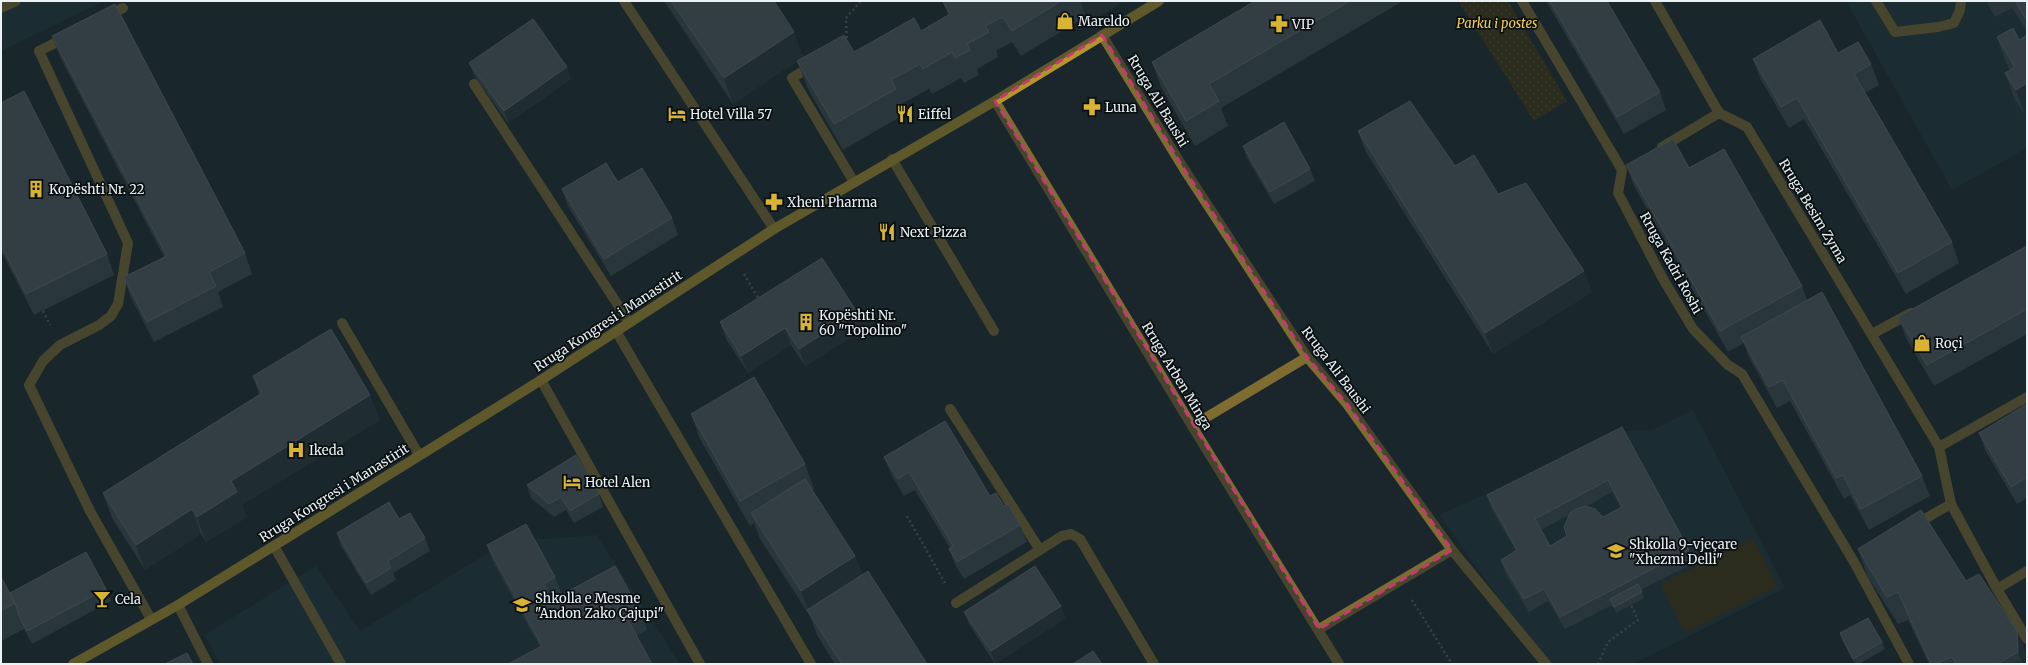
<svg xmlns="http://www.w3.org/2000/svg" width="2028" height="665" font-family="Merriweather,serif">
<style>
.built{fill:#20333c}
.park{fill:url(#park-dots)}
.garden{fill:#40330d}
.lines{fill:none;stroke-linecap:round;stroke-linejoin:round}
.path{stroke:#596469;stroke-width:2.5;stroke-dasharray:2 3;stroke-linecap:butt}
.lane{stroke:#7f6c31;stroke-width:10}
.street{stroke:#7f6c31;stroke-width:10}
.secondary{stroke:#b4942c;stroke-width:10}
.wall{fill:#3d494f;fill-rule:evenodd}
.shaded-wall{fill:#273339}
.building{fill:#505b61;stroke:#687378;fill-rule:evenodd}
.marked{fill:none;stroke:#c83972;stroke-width:3;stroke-dasharray:8 5;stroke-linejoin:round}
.labels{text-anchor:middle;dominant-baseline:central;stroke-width:3.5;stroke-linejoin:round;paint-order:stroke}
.poi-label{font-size:13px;fill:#eaf2f6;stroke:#090f11;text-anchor:start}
.park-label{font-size:13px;font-style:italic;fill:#fad14d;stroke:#090f11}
.street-label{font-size:13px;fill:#eaf2f6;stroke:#090f11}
</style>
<defs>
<pattern id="park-dots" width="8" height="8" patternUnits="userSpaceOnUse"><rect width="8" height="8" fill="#40330d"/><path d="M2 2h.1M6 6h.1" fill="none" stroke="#5c5131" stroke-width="1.8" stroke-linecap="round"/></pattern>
</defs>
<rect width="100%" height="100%" fill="#1a262c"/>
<g class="built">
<polygon points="1,1 104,1 1,51"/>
<polygon points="1846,1 2027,1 2027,148 1952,190"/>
<polygon points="1693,410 1785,588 1633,664 1552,664 1522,630 1439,515 1624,431 1652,430"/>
<polygon points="597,535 680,664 220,664 204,635 316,566 360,631 506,542"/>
</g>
<polygon class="park" points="1458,1 1508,1 1567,101 1534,121"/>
<polygon class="garden" points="1753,538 1778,587 1685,633 1660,584"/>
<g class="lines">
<g class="path">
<polyline points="847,43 846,18 861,1"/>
<polyline points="744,274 760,301"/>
<polyline points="43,311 50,325"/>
<polyline points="907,516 946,585"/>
<polyline points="1412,600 1452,664"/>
<polyline points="1598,664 1608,642 1638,620 1630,603"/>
</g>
<g class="lane">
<polyline points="1876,1 1895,32 1938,27 1954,23 1960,10 1961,1"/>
<polyline points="1,8 16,1"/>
<polyline points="106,17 123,8"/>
<polyline points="39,51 67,37"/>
<polyline points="813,65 792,78 854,182"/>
<polyline points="474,84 629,322"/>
<polyline points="892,159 994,331"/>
<polyline points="342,323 419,455"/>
<polyline points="950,409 1040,550"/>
<polyline points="1914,525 1951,504"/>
<polyline points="274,546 341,664"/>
<polyline points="956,603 1062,536 1071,534 1080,539"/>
<polyline points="178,605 208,664"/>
</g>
<g class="street">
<polyline points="624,1 774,229"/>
<polyline points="1522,1 1622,170 1618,193 1663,279 1693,329 1728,365 1742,374 1854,562 1909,664"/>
<polyline points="1655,1 1719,113 1747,127 1939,447 1951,504 1997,589 2027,639"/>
<polyline points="1102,35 1184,169 1307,357 1347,404 1452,550 1546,664"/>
<polyline points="39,51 128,243 118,304 111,316 99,325 60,345 43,361 29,385 90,511 151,619"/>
<polyline points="995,101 1192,426 1339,664"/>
<polyline points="1662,147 1719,113"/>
<polyline points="616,331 811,664"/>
<polyline points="1872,334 1911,313"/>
<polyline points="541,380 700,664"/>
<polyline points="1192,426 1307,357"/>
<polyline points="1939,447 2027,397"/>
<polyline points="1080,539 1154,664"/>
<polyline points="1997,589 2027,571"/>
<polyline points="1319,629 1452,550"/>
</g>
<polyline class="secondary" points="73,664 178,605 319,518 541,380 774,229 995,101 1159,1"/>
</g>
<g class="wall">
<polygon points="664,1 774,1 803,57 733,104"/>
<polygon points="944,1 1124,1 1088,23 1085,17 1021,56 1012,42 996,51 998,57 977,69 979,75 964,83 961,78 932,94 929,89 905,102 902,104 905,114 843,150 807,87 797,61 854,52 921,31 948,15 943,2"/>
<polygon points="1255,1 1403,1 1221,108 1228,126 1195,146 1161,87 1152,62"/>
<polygon points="1546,1 1607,1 1660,92 1666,110 1624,134"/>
<polygon points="1986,1 2027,1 2027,31 2012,8 1995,17"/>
<polygon points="2027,35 2027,114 2025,115 2014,98 2005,73 2010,70 2006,63 1997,37 2019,40"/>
<polygon points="52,36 245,253 252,274 218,292 223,307 154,342 131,298 124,277 164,257 60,57"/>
<polygon points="1838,53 1871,64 1879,85 1865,93 1952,242 1959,263 1906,294 1804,119 1789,128 1761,80 1753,59"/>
<polygon points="469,63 571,79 508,123 474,75"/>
<polygon points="1,103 107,254 114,275 34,315 1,251"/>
<polygon points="1358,131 1455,166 1498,194 1592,292 1493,354 1366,152"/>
<polygon points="1243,146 1310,169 1315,181 1274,204 1247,158"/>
<polygon points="1626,165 1689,168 1802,286 1807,300 1922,476 1930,496 1869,530 1850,495 1844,499 1790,401 1777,408 1749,357 1744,343 1728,352 1634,186"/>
<polygon points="562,189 672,218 678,235 611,276 568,206"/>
<polygon points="2027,246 2027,334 1934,386 1906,338 1898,317"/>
<polygon points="857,312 863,330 805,366 791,345 748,373 726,339 720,322"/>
<polygon points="253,376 370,395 380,420 242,505 247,517 206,542 201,534 145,570 112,518 103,493 259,395"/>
<polygon points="2027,404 2027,498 2017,504 1985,450 1979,433"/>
<polygon points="691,414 805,464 814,489 812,490 855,556 862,575 927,664 835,664 817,635 810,616 760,539 754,523 750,526 700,439"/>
<path d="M1622,427L1689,550L1694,563L1641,590L1644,598L1616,613L1612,605L1565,629L1548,601L1529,612L1505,573L1501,560L1516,551L1491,508L1487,495ZM1612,492L1621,508L1603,517L1585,507ZM1569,515L1567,536L1550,546L1541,530Z"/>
<polygon points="884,457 990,496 1004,506 1020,525 1027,542 964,579 956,566 949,549 950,548 915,490 904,496 891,474"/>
<polygon points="527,485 599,494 603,507 574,523 566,510 554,517 531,498"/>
<polygon points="399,519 425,538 430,551 393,573 396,580 371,595 341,546 337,533"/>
<polygon points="487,545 555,577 562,595 552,600 641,613 647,630 636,636 540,647 493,562"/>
<polygon points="1858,549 1966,581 2017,631 2027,658 2027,664 1929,664 1908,620 1898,624 1868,577"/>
<polygon points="1,577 10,593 106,589 111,601 32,644 24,629 1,641"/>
<polygon points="964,612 1066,618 995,664 969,624"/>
<polygon points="1840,633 1882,642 1885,649 1859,664 1855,664 1842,640"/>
</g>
<g class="shaded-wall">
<polygon points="1080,1 1124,1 1088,23"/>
<polygon points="794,32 803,57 733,104 724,78"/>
<polygon points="567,67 571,79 508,123 504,111"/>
<polygon points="2027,83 2027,114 2025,115 2016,90"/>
<polygon points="1584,271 1592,292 1493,354 1485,333"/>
<polygon points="857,312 863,330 805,366 799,349"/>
<polygon points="785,328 791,345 748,373 741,356"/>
<polygon points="370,395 380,420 242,505 247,517 206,542 197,517 231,481"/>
<polygon points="192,509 201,534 145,570 136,545"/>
<polygon points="855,556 864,582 807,610 810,616 801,591"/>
<polygon points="1061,606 1066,618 995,664 991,651"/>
<polygon points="2017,631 2027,658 2027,664 2023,664 2018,652"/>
</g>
<g class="building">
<polygon points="671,1 774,1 794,32 724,78"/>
<polygon points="944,1 1061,1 1012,31 1003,17 985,26 989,32 967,44 970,50 955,58 952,52 923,69 920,64 896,77 891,79 896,89 834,124 797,61 844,35 854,52 914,18 921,31 950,14 943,2"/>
<polygon points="1255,1 1350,1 1209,84 1219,101 1186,121 1152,62"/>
<polygon points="1550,1 1607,1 1660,92 1617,117"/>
<polygon points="2015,1 2027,1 2027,21"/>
<polygon points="115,4 245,253 209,272 216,286 147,322 124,277 167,256 52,36"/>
<polygon points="533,19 567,67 504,111 469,63"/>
<polygon points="1820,20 1838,53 1858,42 1871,64 1854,74 1952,242 1898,273 1797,98 1781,107 1753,59"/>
<polygon points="2013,28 2019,40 2027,35 2027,83 2016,90 2005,73 2015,67 1997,37"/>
<polygon points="24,91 107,254 26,294 1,245 1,103"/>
<polygon points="1410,101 1455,166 1474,155 1498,194 1526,183 1584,271 1485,333 1358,131"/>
<polygon points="1284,122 1310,169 1270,192 1243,146"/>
<polygon points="1673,139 1689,168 1724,149 1802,286 1720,331 1626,165"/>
<polygon points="606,163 618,182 642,168 672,218 604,259 562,189"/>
<polygon points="2027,246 2027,309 1927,365 1898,317"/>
<polygon points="822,258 857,312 799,349 785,328 741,356 720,322"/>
<polygon points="1822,292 1922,476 1861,509 1843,475 1836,478 1783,380 1769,387 1741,337"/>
<polygon points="331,329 370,395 231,481 237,492 197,517 192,509 136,545 103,493 262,393 253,376"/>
<polygon points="754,377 805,464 740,501 691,414"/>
<polygon points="2027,404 2027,477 2011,487 1979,433"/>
<polygon points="945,421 990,496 996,493 1004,506 1008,504 1020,525 957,562 949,549 953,546 909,472 898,479 884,457"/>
<path d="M1622,427L1689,550L1560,617L1544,589L1524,599L1501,560L1517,550L1487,495ZM1608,480L1622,507L1603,517L1595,509L1585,506L1576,509L1570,513L1564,527L1567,536L1550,546L1535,519Z"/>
<polygon points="576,455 599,494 570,511 561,497 549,504 527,485"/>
<polygon points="805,479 855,556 801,591 751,513"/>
<polygon points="389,502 399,519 410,513 425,538 388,561 391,568 366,583 337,533"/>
<polygon points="1921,510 1966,581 1979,574 2017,631 2018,652 1997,664 1956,664 1952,657 1935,664 1931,664 1898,592 1887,597 1858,549"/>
<polygon points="526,524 555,577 543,584 552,600 615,566 641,613 628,620 652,664 508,664 542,646 487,545"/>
<polygon points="86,552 106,589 27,631 20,618 15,603 10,593"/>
<polygon points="1035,566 1061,606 991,651 964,612"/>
<polygon points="868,571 927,664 842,664 807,610"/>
<polygon points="1,577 15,603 1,611"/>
<polygon points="1638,584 1642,592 1614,607 1610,599"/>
<polygon points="1868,618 1882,642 1853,659 1840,633"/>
<polygon points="1093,651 1102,664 1073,664"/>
<polygon points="187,653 193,664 165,664"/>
</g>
<path d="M0 0H2028V665H0ZM1102,35L1184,169L1307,357L1347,404L1452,550L1319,629L995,101Z" fill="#1a262c" fill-opacity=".55" fill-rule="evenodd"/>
<path class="marked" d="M1102,35L1184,169L1307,357L1347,404L1452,550L1319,629L995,101Z"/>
<defs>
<g id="shop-bare" transform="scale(1.38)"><path d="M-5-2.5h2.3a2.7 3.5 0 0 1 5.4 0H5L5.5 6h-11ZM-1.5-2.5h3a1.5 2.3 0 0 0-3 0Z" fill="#d9b334" stroke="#090f11" stroke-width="2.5" paint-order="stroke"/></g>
<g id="pharmacy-bare" transform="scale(1.38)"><path d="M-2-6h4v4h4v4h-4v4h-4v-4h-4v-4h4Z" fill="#d9b334" stroke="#090f11" stroke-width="2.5" paint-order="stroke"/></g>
<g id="hotel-bare" transform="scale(1.38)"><path d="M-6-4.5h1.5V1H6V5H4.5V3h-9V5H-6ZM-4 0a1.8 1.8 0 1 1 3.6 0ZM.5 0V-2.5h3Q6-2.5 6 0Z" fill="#d9b334" stroke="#090f11" stroke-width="2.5" paint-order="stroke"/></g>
<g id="restaurant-bare" transform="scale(1.38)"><path d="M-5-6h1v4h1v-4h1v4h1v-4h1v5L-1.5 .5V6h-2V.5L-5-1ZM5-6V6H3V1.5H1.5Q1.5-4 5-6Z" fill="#d9b334" stroke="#090f11" stroke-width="2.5" paint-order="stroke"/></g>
<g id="building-bare" transform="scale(1.38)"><path d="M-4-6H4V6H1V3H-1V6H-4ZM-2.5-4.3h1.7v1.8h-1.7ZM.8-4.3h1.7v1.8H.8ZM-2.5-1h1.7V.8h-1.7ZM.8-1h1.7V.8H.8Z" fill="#d9b334" stroke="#090f11" stroke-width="2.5" paint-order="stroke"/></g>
<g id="hospital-bare" transform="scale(1.38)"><path d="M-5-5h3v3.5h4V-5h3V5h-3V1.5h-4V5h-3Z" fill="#d9b334" stroke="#090f11" stroke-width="2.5" paint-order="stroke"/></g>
<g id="school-bare" transform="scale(1.38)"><path d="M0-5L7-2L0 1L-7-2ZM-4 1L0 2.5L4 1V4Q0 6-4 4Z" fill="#d9b334" stroke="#090f11" stroke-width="2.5" paint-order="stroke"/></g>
<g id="bar-bare" transform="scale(1.38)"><path d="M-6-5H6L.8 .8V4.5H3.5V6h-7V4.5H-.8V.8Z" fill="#d9b334" stroke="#090f11" stroke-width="2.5" paint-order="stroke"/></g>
</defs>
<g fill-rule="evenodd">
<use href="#shop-bare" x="1065" y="21"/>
<use href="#pharmacy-bare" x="1279" y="24"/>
<use href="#pharmacy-bare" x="1092" y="107"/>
<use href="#hotel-bare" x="677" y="114"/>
<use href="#restaurant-bare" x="905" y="114"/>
<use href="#building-bare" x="36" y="189"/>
<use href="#pharmacy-bare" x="774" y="202"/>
<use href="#restaurant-bare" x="887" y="232"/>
<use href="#building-bare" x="806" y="322"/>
<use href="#shop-bare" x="1922" y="343"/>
<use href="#hospital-bare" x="296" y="450"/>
<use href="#hotel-bare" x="572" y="482"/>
<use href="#school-bare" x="1616" y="551"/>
<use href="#bar-bare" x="102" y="599"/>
<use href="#school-bare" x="522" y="605"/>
</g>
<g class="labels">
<g class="poi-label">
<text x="1078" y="21">Mareldo</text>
<text x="1292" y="24">VIP</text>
<text x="1105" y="107">Luna</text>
<text x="690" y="114">Hotel Villa 57</text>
<text x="918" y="114">Eiffel</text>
<text x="49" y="189">Kopështi Nr. 22</text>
<text x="787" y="202">Xheni Pharma</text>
<text x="900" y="232">Next Pizza</text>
<text x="819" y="315">Kopështi Nr.<tspan x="819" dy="15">60 "Topolino"</tspan></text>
<text x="1935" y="343">Roçi</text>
<text x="309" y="450">Ikeda</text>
<text x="585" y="482">Hotel Alen</text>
<text x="1629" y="544">Shkolla 9-vjeçare<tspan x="1629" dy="15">"Xhezmi Delli"</tspan></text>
<text x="535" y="598">Shkolla e Mesme<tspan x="535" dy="15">"Andon Zako Çajupi"</tspan></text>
<text x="115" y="599">Cela</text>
</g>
<g class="park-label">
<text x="1497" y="23">Parku i postes</text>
</g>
<g class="street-label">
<text transform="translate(1158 101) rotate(59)">Rruga Ali Baushi</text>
<text transform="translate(1813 211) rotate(59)">Rruga Besim Zyma</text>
<text transform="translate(1671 263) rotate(61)">Rruga Kadri Roshi</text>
<text transform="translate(608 321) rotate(-33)">Rruga Kongresi i Manastirit</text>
<text transform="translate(1336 370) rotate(53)">Rruga Ali Baushi</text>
<text transform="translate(1177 376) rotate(59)">Rruga Arben Minga</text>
<text transform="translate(334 493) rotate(-32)">Rruga Kongresi i Manastirit</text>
</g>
</g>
<rect width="2028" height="665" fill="none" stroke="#eaf2f6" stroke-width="4"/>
</svg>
